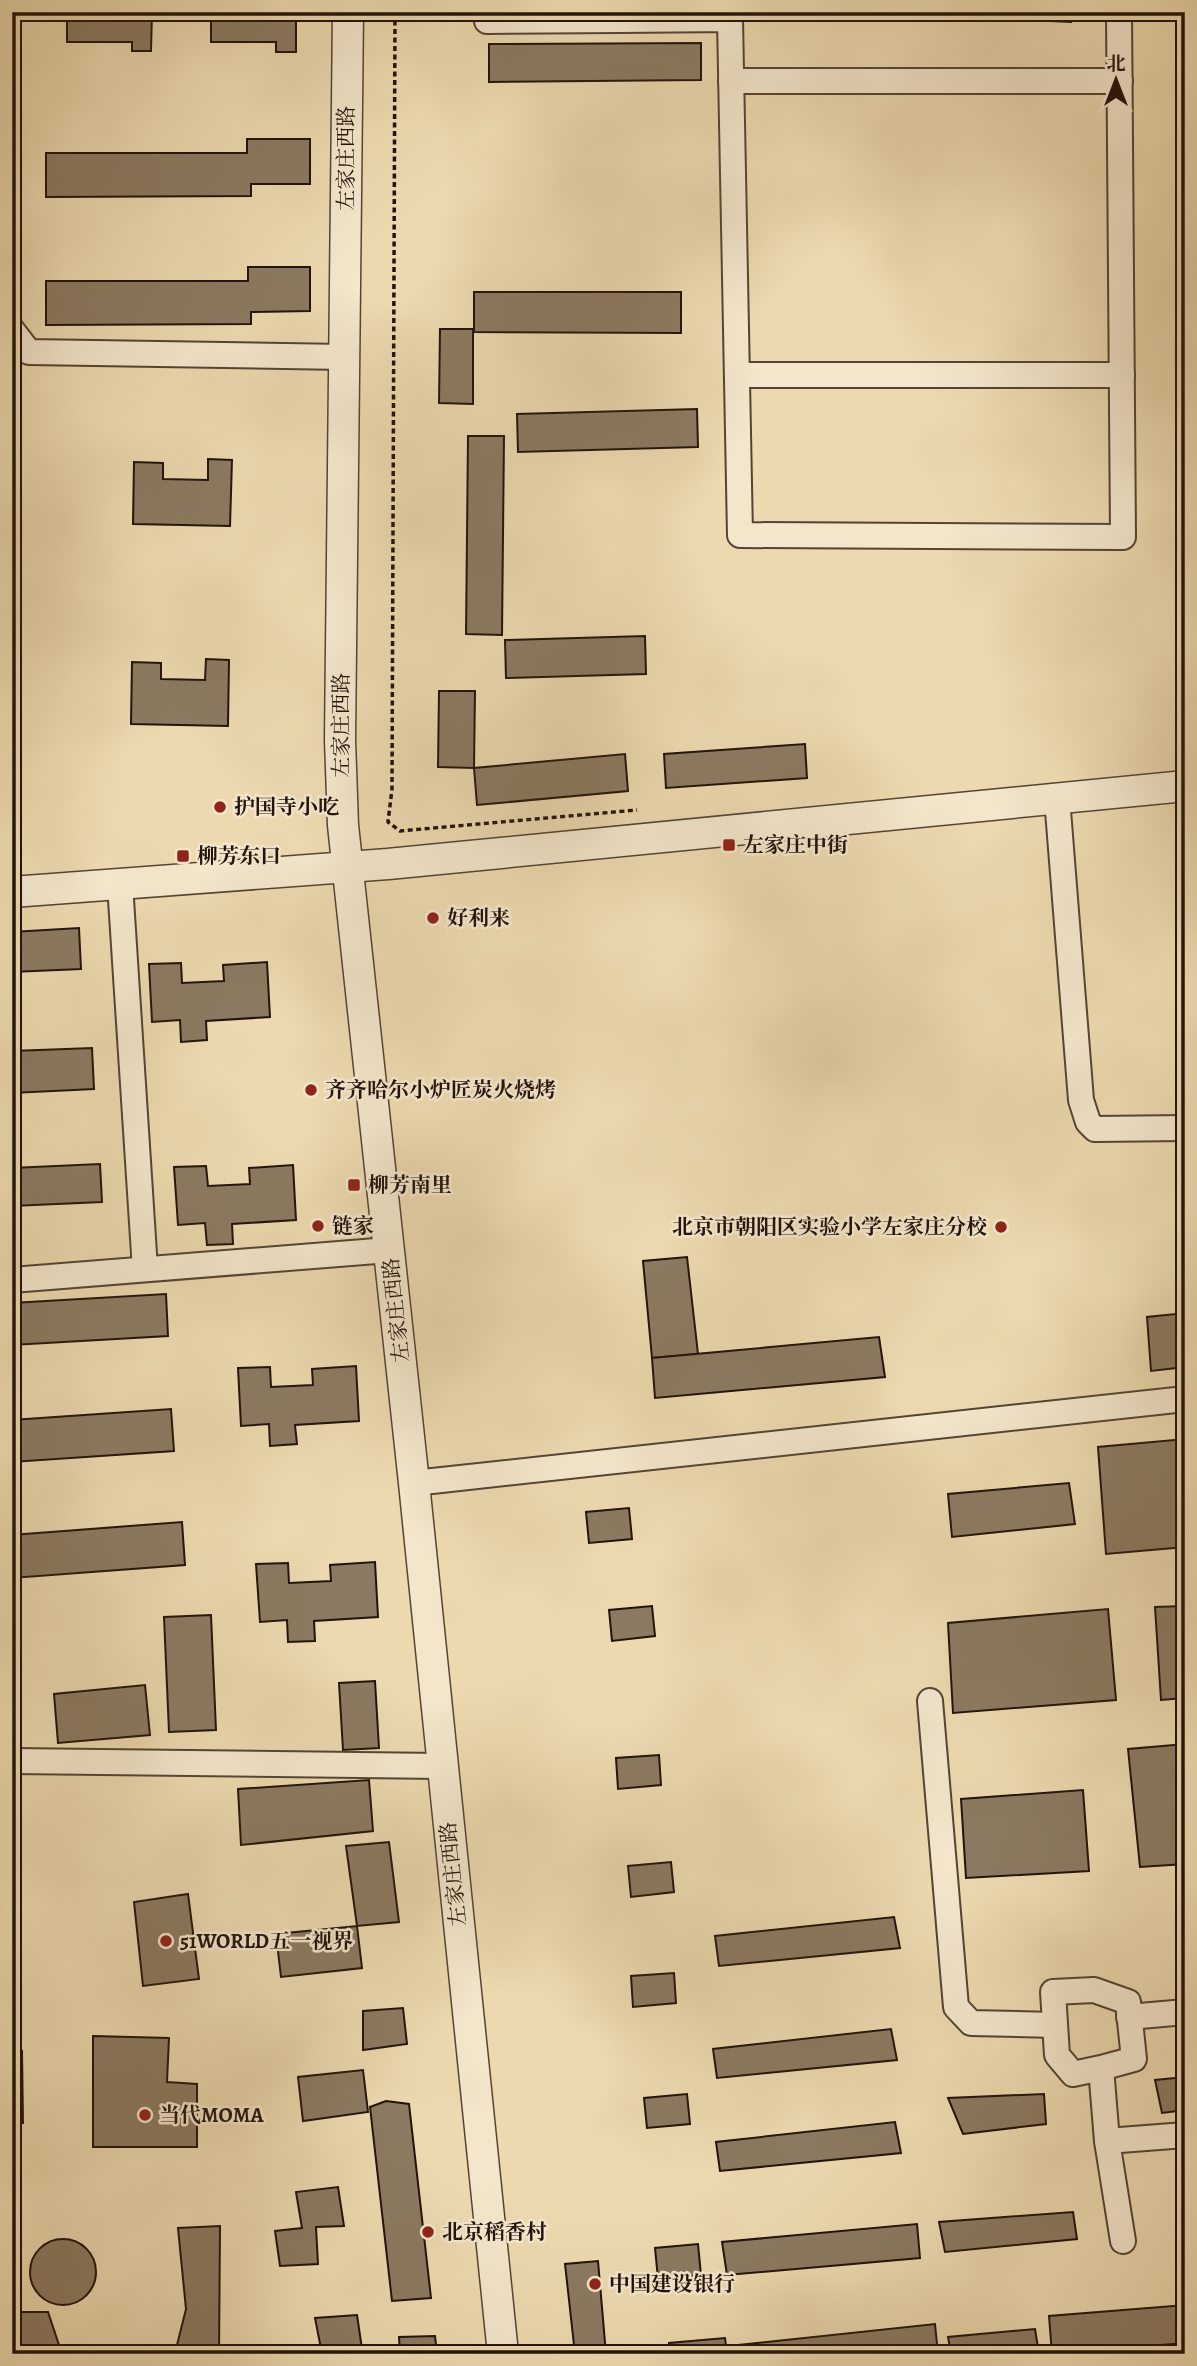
<svg xmlns="http://www.w3.org/2000/svg" width="1197" height="2366" font-family="Alegreya,'Noto Serif SC',serif">
<style>
.building{fill:#8b7a61;stroke:#22130d;stroke-width:2}
.lines{fill:none;stroke-linecap:round;stroke-linejoin:round}
.minor-casing{stroke:#544436;stroke-width:28}
.tertiary-casing{stroke:#544436;stroke-width:33}
.path{stroke:#22130d;stroke-width:3.5;stroke-dasharray:5 3.5;stroke-linecap:butt}
.minor{stroke:#f3e6cb;stroke-width:24}
.tertiary{stroke:#f3e6cb;stroke-width:30}
.poi-dot{fill:#8f2418;stroke:#f3e6cb;stroke-width:2.5}
.labels{text-anchor:middle;dominant-baseline:central;stroke-width:5;stroke-linejoin:round;paint-order:stroke}
.street-label{font-size:21px;fill:#22130d;stroke:#f3e6cb}
.poi-label{font-size:21px;font-weight:bold;fill:#22130d;stroke:#f3e6cb;text-anchor:start}
</style>
<rect width="100%" height="100%" fill="#ecd9af"/>
<filter id="stains"><feTurbulence type="fractalNoise" baseFrequency=".00286" numOctaves="4"/><feColorMatrix values="0 0 0 0 .2 0 0 0 0 .09 0 0 0 0 .02 0 0 0 .5 -.17"/></filter>
<radialGradient id="worn" r=".72"><stop offset=".6" stop-color="#630" stop-opacity="0"/><stop offset="1" stop-color="#630" stop-opacity=".3"/></radialGradient>
<g class="building">
<polygon points="67,12 152,12 151,51 132,51 132,42 67,42"/>
<polygon points="296,12 296,52 276,52 276,42 211,42 211,13"/>
<polygon points="1004,12 1071,12 1071,22 1004,19"/>
<polygon points="701,43 701,80 489,82 489,44"/>
<polygon points="247,139 310,139 310,184 251,184 251,196 46,197 46,153 247,153"/>
<polygon points="248,267 310,267 310,311 251,312 251,324 46,325 46,281 248,281"/>
<polygon points="474,292 681,292 681,333 474,332"/>
<polygon points="440,329 473,329 473,404 439,403"/>
<polygon points="697,409 698,447 518,452 517,414"/>
<polygon points="468,436 504,436 502,635 466,634"/>
<polygon points="208,459 232,460 230,526 133,524 134,462 163,463 163,479 208,480"/>
<polygon points="645,636 646,674 506,678 505,640"/>
<polygon points="206,659 229,660 228,726 131,724 132,662 161,663 161,679 205,680"/>
<polygon points="439,691 475,691 474,768 438,767"/>
<polygon points="805,744 807,778 666,788 664,754"/>
<polygon points="625,754 628,791 477,805 474,768"/>
<polygon points="79,928 81,969 12,972 12,932"/>
<polygon points="267,962 270,1017 206,1021 207,1040 181,1042 180,1020 152,1022 149,964 181,963 182,983 224,981 223,965"/>
<polygon points="92,1048 94,1089 12,1093 12,1051"/>
<polygon points="100,1164 102,1202 12,1206 12,1168"/>
<polygon points="293,1165 296,1220 232,1224 233,1244 207,1245 205,1223 178,1225 174,1167 206,1166 208,1186 250,1184 249,1168"/>
<polygon points="687,1257 698,1354 652,1358 643,1261"/>
<polygon points="166,1294 168,1336 12,1345 12,1303"/>
<polygon points="1185,1313 1185,1367 1151,1371 1147,1317"/>
<polygon points="879,1337 885,1377 655,1398 652,1358"/>
<polygon points="356,1366 359,1421 295,1425 297,1444 270,1446 269,1424 241,1426 238,1368 270,1367 271,1387 313,1385 312,1369"/>
<polygon points="171,1409 174,1451 12,1462 12,1420"/>
<polygon points="1185,1439 1185,1547 1106,1554 1098,1447"/>
<polygon points="1069,1483 1075,1524 952,1537 948,1494"/>
<polygon points="629,1508 632,1539 589,1543 586,1512"/>
<polygon points="182,1522 185,1565 12,1578 12,1535"/>
<polygon points="375,1562 378,1617 314,1621 315,1641 288,1642 287,1620 260,1622 256,1564 288,1563 289,1583 331,1581 330,1565"/>
<polygon points="652,1606 655,1636 612,1641 609,1610"/>
<polygon points="1185,1606 1185,1698 1161,1700 1155,1607"/>
<polygon points="1108,1609 1116,1700 953,1713 948,1623"/>
<polygon points="211,1615 216,1730 169,1732 164,1617"/>
<polygon points="375,1681 379,1748 343,1750 339,1683"/>
<polygon points="145,1685 150,1735 58,1743 54,1694"/>
<polygon points="1185,1744 1185,1864 1140,1867 1128,1749"/>
<polygon points="659,1755 661,1785 618,1789 616,1758"/>
<polygon points="369,1780 373,1831 241,1845 238,1789"/>
<polygon points="1083,1790 1089,1871 966,1878 961,1799"/>
<polygon points="389,1842 399,1922 357,1926 346,1846"/>
<polygon points="671,1862 674,1892 631,1897 628,1866"/>
<polygon points="188,1894 199,1979 143,1986 134,1902"/>
<polygon points="894,1917 900,1948 719,1966 715,1936"/>
<polygon points="357,1926 362,1968 281,1977 276,1934"/>
<polygon points="674,1973 676,2003 633,2007 631,1976"/>
<polygon points="403,2008 407,2044 363,2050 363,2011"/>
<polygon points="891,2029 897,2060 717,2078 713,2049"/>
<polygon points="93,2036 169,2038 167,2082 197,2084 197,2147 93,2147"/>
<polygon points="12,2051 22,2051 23,2123 12,2123"/>
<polygon points="363,2070 368,2112 303,2121 298,2077"/>
<polygon points="1185,2077 1185,2110 1162,2113 1155,2080"/>
<polygon points="687,2094 690,2124 647,2128 644,2098"/>
<polygon points="1044,2094 1046,2124 963,2134 948,2098"/>
<polygon points="386,2101 409,2104 431,2298 392,2301 370,2107"/>
<polygon points="895,2122 901,2153 720,2171 716,2142"/>
<polygon points="338,2187 344,2226 316,2227 318,2264 280,2266 275,2231 302,2228 296,2192"/>
<polygon points="1180,2208 1185,2208 1185,2238 1183,2239"/>
<polygon points="1073,2212 1077,2239 945,2252 939,2222"/>
<polygon points="917,2224 920,2258 727,2275 722,2242"/>
<polygon points="220,2226 219,2354 178,2354 177,2345 186,2309 178,2228"/>
<circle cx="63" cy="2272" r="33"/>
<polygon points="698,2244 701,2275 658,2279 655,2248"/>
<polygon points="598,2261 606,2354 575,2354 565,2264"/>
<polygon points="1185,2305 1185,2343 1052,2354 1049,2316"/>
<polygon points="12,2312 48,2312 62,2354 12,2354"/>
<polygon points="357,2315 362,2349 322,2354 315,2318"/>
<polygon points="935,2324 938,2354 740,2354 739,2345"/>
<polygon points="1035,2329 1039,2354 951,2354 948,2337"/>
<polygon points="435,2336 437,2354 400,2354 399,2337"/>
<polygon points="725,2338 727,2354 669,2354 669,2343"/>
</g>
<g class="lines">
<g class="minor-casing">
<g id="minor">
<polyline points="487,12 487,21 620,20"/>
<polyline points="621,12 620,20 730,19 740,535 1123,537 1119,12"/>
<polyline points="731,81 1120,81"/>
<polyline points="12,330 29,352 345,357"/>
<polyline points="737,375 1122,375"/>
<polyline points="1057,798 1081,1100 1088,1122 1095,1129 1185,1128"/>
<polyline points="120,884 145,1269"/>
<polyline points="12,1280 389,1250"/>
<polyline points="414,1483 1185,1399"/>
<polyline points="930,1701 956,2007 971,2023 1055,2025"/>
<polyline points="12,1761 442,1766"/>
<polyline points="1129,2017 1185,2012"/>
<polyline points="1101,2068 1073,2074 1057,2055 1053,1992 1094,1990 1128,2002 1134,2059 1101,2068 1107,2141 1123,2241"/>
<polyline points="1107,2141 1185,2135"/>
</g>
</g>
<g class="tertiary-casing">
<g id="tertiary">
<polyline points="348,12 340,740 343,825 414,1483 503,2354"/>
<polyline points="12,892 388,864 1185,786"/>
</g>
</g>
<polyline class="path" points="395,12 392,789 388,822 400,831 637,810"/>
<use href="#minor" class="minor"/>
<use href="#tertiary" class="tertiary"/>
</g>
<g class="poi-dot">
<circle cx="220" cy="807" r="7"/>
<rect x="722" y="838" width="14" height="14" rx="3.5"/>
<rect x="176" y="849" width="14" height="14" rx="3.5"/>
<circle cx="433" cy="918" r="7"/>
<circle cx="311" cy="1090" r="7"/>
<rect x="347" y="1178" width="14" height="14" rx="3.5"/>
<circle cx="318" cy="1226" r="7"/>
<circle cx="1001" cy="1227" r="7"/>
<circle cx="166" cy="1941" r="7"/>
<circle cx="145" cy="2115" r="7"/>
<circle cx="428" cy="2232" r="7"/>
<circle cx="595" cy="2284" r="7"/>
</g>
<g class="labels">
<g class="street-label">
<text transform="translate(346 158) rotate(-90)">左家庄西路</text>
<text transform="translate(341 725) rotate(-90)">左家庄西路</text>
<text transform="translate(396 1310) rotate(-96)">左家庄西路</text>
<text transform="translate(453 1874) rotate(-96)">左家庄西路</text>
</g>
<g class="poi-label">
<text x="234" y="807">护国寺小吃</text>
<text x="743" y="845">左家庄中街</text>
<text x="197" y="856">柳芳东口</text>
<text x="447" y="918">好利来</text>
<text x="325" y="1090">齐齐哈尔小炉匠炭火烧烤</text>
<text x="368" y="1185">柳芳南里</text>
<text x="332" y="1226">链家</text>
<text x="987" y="1227" text-anchor="end">北京市朝阳区实验小学左家庄分校</text>
<text x="180" y="1941">51WORLD五一视界</text>
<text x="159" y="2115">当代MOMA</text>
<text x="442" y="2232">北京稻香村</text>
<text x="609" y="2284">中国建设银行</text>
</g>
</g>
<rect width="1197" height="2366" fill="none" stroke="#ecd9af" stroke-width="42"/>
<rect x="14" y="14" width="1169" height="2338" fill="none" stroke="#22130d" stroke-width="3.5"/>
<rect x="21" y="21" width="1155" height="2324" fill="none" stroke="#22130d" stroke-width="2"/>
<g transform="translate(1116 80)" stroke="#f3e6cb" stroke-width="5" paint-order="stroke">
<path d="M0-5L12 26L0 18L-12 26Z" fill="#22130d"/>
<text y="-10" font-size="19" font-weight="bold" text-anchor="middle" fill="#22130d">北</text>
</g>
<rect width="100%" height="100%" filter="url(#stains)"/>
<rect width="100%" height="100%" fill="url(#worn)"/>
</svg>
